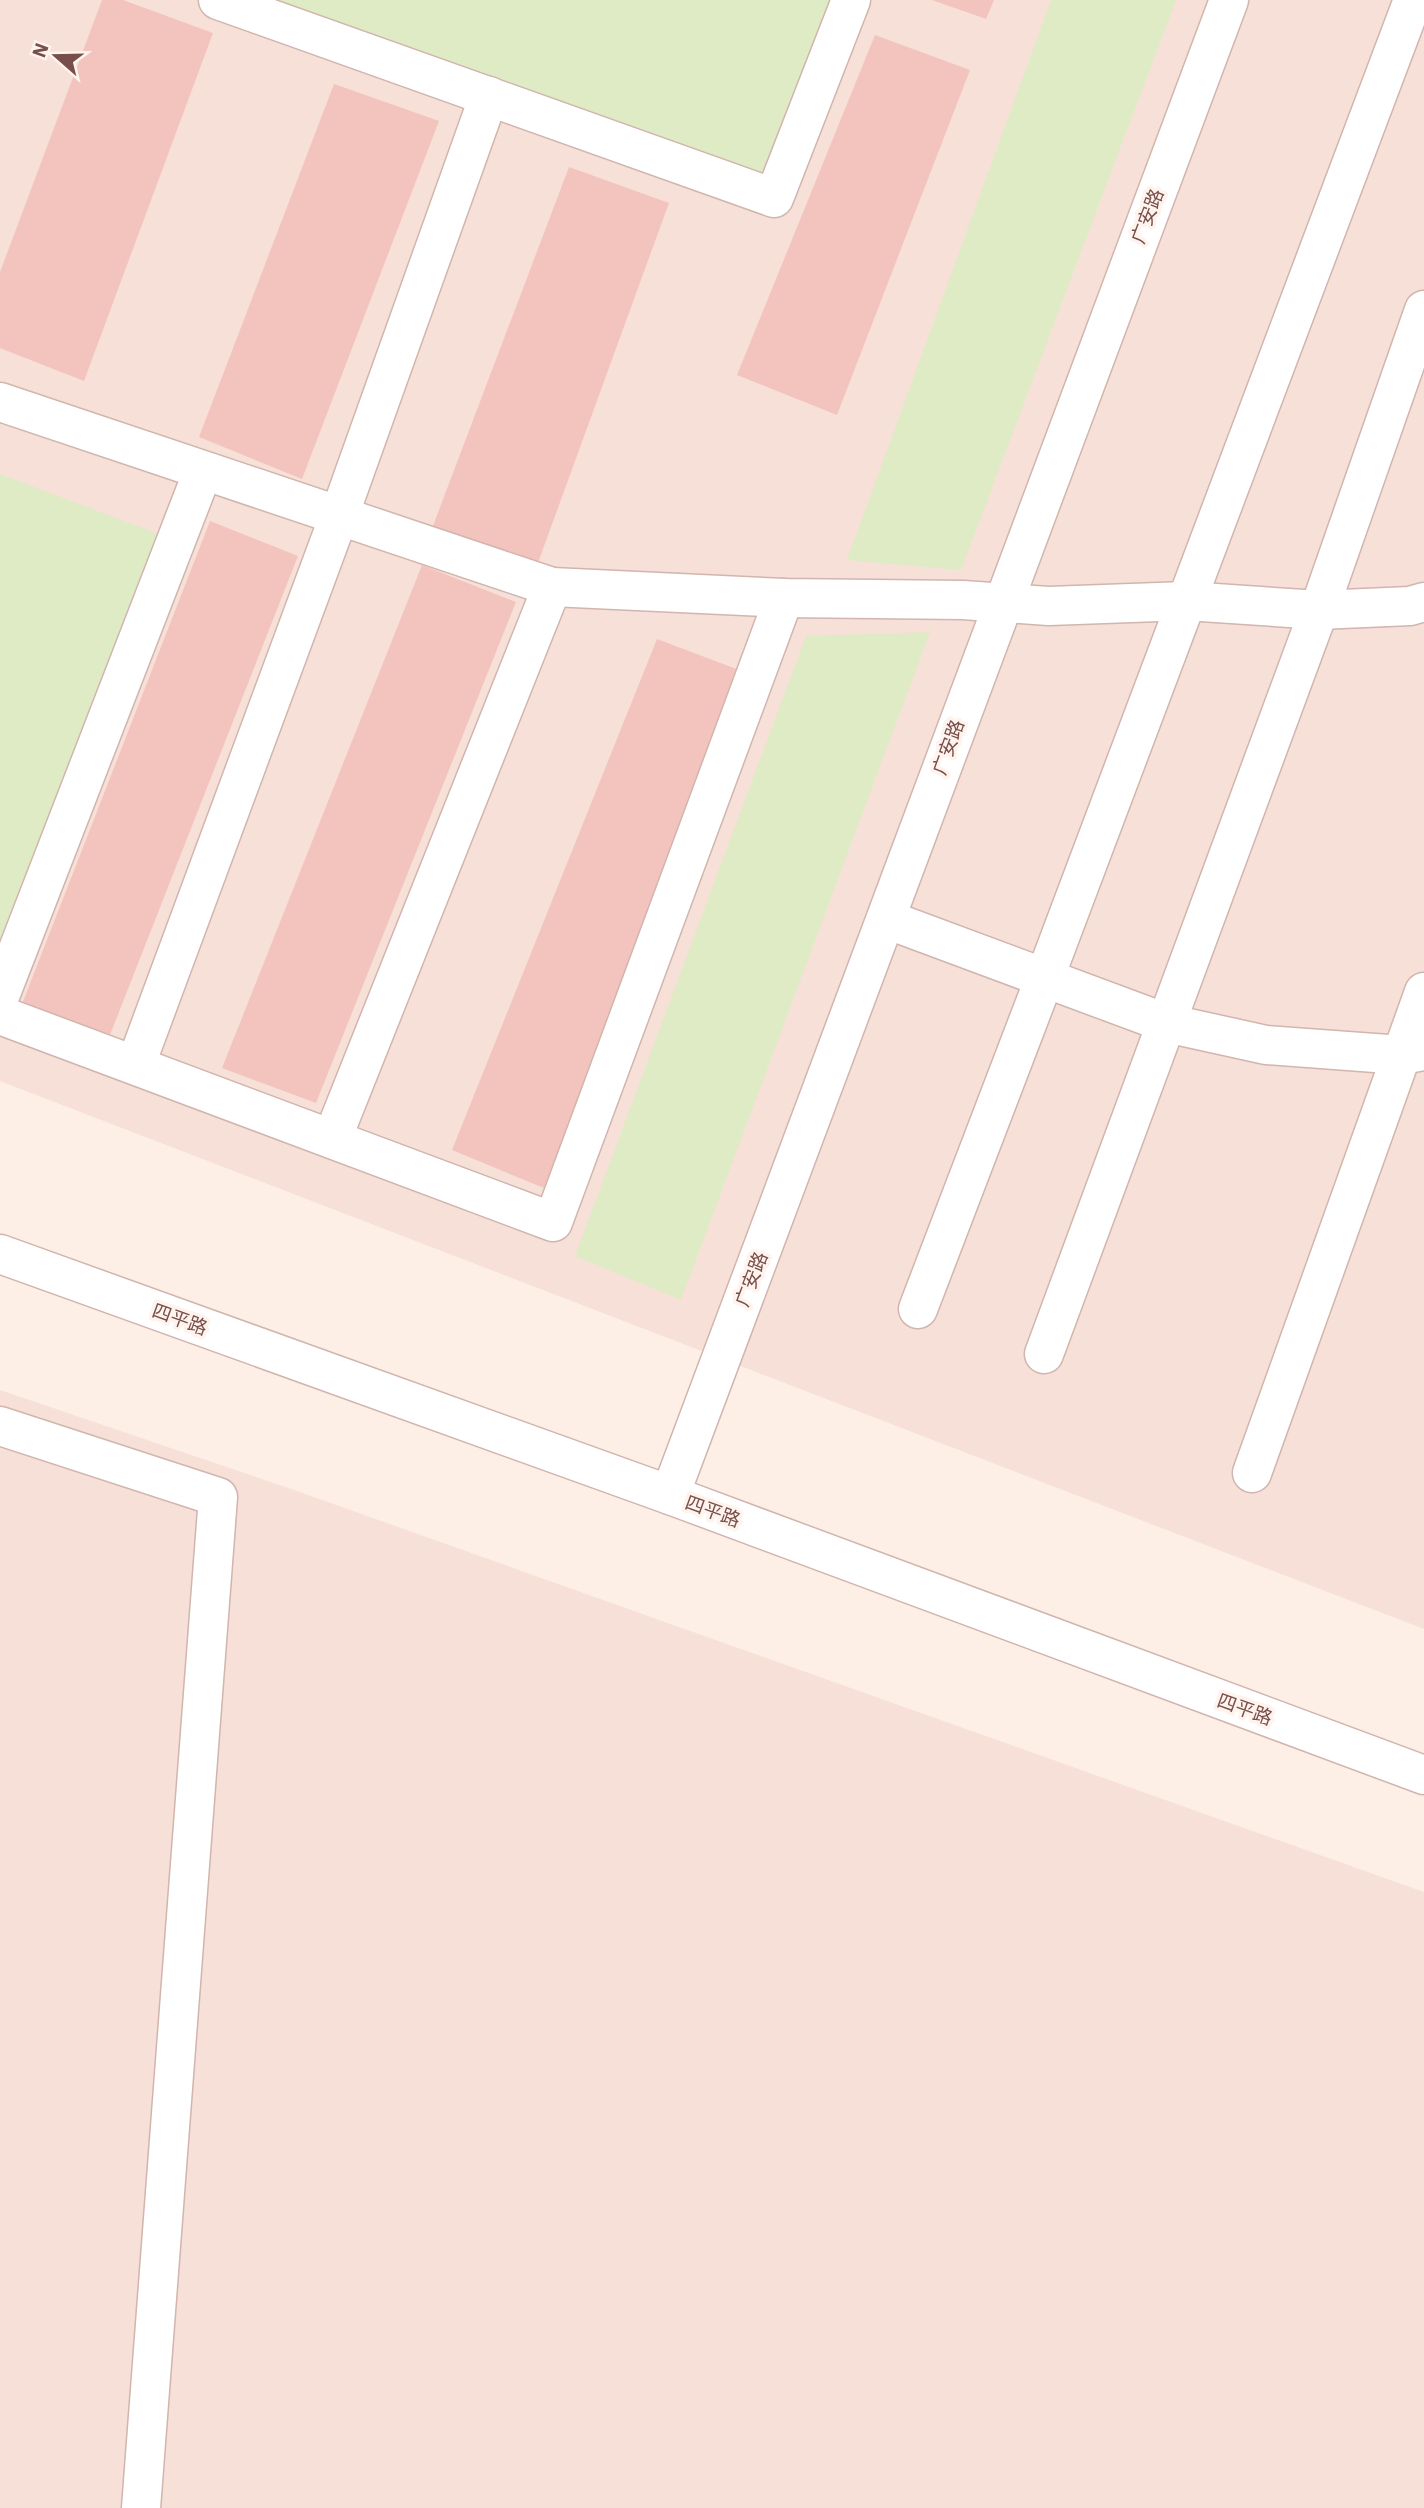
<svg xmlns="http://www.w3.org/2000/svg" width="1424" height="2508" font-family="'IBM Plex Sans','Noto Sans SC',sans-serif">
<style>
.residential{fill:#f6e0d7}
.green{fill:#deebc4}
.building{fill:#f3c4bd}
.lines{fill:none;stroke-linecap:round;stroke-linejoin:round}
.minor-casing{stroke:#d1b5ae;stroke-width:41}
.minor{stroke:#fff;stroke-width:38}
.labels{text-anchor:middle;dominant-baseline:central;stroke-width:7;stroke-linejoin:round;paint-order:stroke}
.street-label{font-size:19px;fill:#774e4a;stroke:#fff3ed}
</style>
<rect width="100%" height="100%" fill="#fdeee6"/>
<g class="residential">
<polygon points="0,0 1424,0 1424,1629 0,1081"/>
<polygon points="0,1390 294,1490 1424,1892 1424,2508 0,2508"/>
</g>
<g class="green">
<polygon points="218,0 851,0 774,198"/>
<polygon points="1051,0 1176,0 961,570 847,560"/>
<polygon points="0,474 161,535 0,950"/>
<polygon points="930,632 681,1300 575,1256 806,636"/>
</g>
<g class="building">
<polygon points="102,0 123,0 213,33 84,381 0,348 0,272"/>
<polygon points="932,0 994,0 986,19"/>
<polygon points="875,35 970,70 837,415 737,375"/>
<polygon points="334,84 439,121 302,479 199,437"/>
<polygon points="569,167 669,203 535,571 431,531"/>
<polygon points="210,521 298,556 108,1040 22,1004"/>
<polygon points="422,565 516,602 316,1103 222,1068"/>
<polygon points="657,639 747,673 544,1188 452,1150"/>
</g>
<g class="lines">
<g class="minor-casing">
<g id="minor">
<polyline points="218,0 774,198 851,0"/>
<polyline points="0,402 552,587 784,598 963,600 1049,606 1186,601 1319,610 1410,606 1424,602"/>
<polyline points="886,919 1166,1023 1266,1045 1402,1055 1424,1051"/>
<polyline points="0,996 203,471"/>
<polyline points="0,1015 553,1222 784,598"/>
<polyline points="136,1064 339,516 489,96"/>
<polyline points="332,1139 552,587"/>
<polyline points="0,1254 670,1495 1424,1775"/>
<polyline points="918,1309 1045,977 1413,0"/>
<polyline points="1044,1354 1319,610 1424,310"/>
<polyline points="0,1426 218,1497 141,2508"/>
<polyline points="1252,1473 1424,992"/>
<path d="M670,1495C857,997 1041,498 1229,0"/>
</g>
</g>
<use href="#minor" class="minor"/>
</g>
<g class="labels">
<g class="street-label">
<text transform="translate(1147 216) rotate(-69)">广安路</text>
<text transform="translate(948 747) rotate(-70)">广安路</text>
<text transform="translate(751 1279) rotate(-69)">广安路</text>
<text transform="translate(180 1319) rotate(20)">四平路</text>
<text transform="translate(713 1511) rotate(20)">四平路</text>
<text transform="translate(1245 1709) rotate(20)">四平路</text>
</g>
</g>
<g transform="translate(56 56) rotate(290)" stroke="#fff3ed" stroke-width="5" paint-order="stroke">
<path d="M0-5L12 26L0 18L-12 26Z" fill="#774e4a"/>
<text y="-10" font-size="19" font-weight="bold" text-anchor="middle" fill="#774e4a">N</text>
</g>
</svg>
